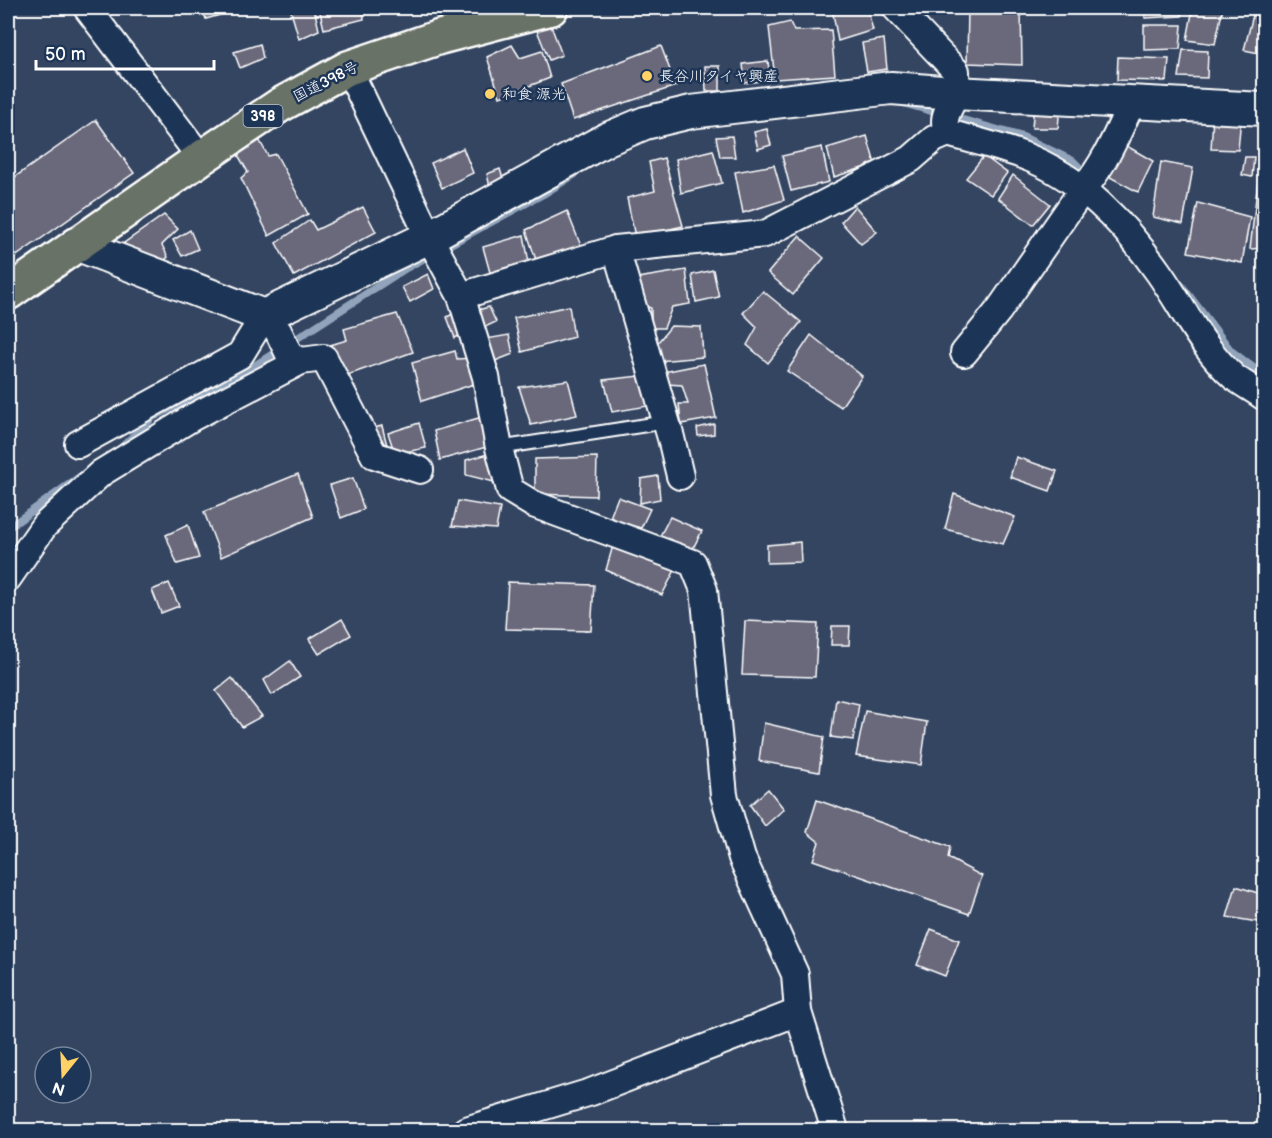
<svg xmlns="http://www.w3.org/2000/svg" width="1272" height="1138" font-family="'Balsamiq Sans','Klee One',sans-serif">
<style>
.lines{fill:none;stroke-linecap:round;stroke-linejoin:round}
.stream{stroke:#91a4bb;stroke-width:8}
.building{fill:#6a697c;stroke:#fff;stroke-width:1.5}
.service-casing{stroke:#fff;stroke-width:16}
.minor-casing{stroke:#fff;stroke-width:30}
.tertiary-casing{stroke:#fff;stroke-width:36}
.trunk-casing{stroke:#fff;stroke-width:38}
.service{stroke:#1d3557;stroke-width:12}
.minor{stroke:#1d3557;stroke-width:26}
.tertiary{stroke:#1d3557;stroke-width:32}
.trunk{stroke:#697266;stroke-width:33}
.poi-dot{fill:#ffd166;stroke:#1d3557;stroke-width:2}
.labels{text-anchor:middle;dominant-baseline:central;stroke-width:5;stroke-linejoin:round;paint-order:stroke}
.shield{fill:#1d3557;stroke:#bbc2cd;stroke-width:1.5}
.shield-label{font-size:14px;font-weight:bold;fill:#fff}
.poi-label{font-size:15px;fill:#fff;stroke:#1d3557;text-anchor:start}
.street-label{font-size:15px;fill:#fff;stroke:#1d3557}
</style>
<rect width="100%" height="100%" fill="#344562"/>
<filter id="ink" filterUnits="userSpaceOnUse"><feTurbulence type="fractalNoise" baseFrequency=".0167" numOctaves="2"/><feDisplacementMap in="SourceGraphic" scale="12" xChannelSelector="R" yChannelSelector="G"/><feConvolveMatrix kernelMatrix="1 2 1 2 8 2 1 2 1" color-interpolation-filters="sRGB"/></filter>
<g filter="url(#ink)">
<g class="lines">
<g class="stream">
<polyline points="903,103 1023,137 1073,161 1088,176"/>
<polyline points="1181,285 1231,351 1264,376"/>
<polyline points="122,447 153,417 251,368 406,268 543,194 575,174"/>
<polyline points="8,528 85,473"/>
</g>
</g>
<g class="building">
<polygon points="202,8 244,8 206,19"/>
<polygon points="290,8 314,8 319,30 299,39"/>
<polygon points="319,8 363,8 364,19 324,29"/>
<polygon points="832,8 867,8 873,30 838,41"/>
<polygon points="968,8 1021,8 1022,65 967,63"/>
<polygon points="1145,8 1181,8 1182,16 1145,18"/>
<polygon points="1193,8 1223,8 1215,44 1187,40"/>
<polygon points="1253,15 1264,17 1264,54 1244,50"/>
<polygon points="790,22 794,31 831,30 835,75 775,79 769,27"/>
<polygon points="550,23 562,55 549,60 536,28"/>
<polygon points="1144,25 1182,25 1180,49 1144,50"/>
<polygon points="884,39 887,69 867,72 862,43"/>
<polygon points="260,44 263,58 240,68 234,52"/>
<polygon points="512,45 520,58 542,51 550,78 500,97 487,57"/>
<polygon points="661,46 676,86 573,120 561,84"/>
<polygon points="1183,50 1208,51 1207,78 1179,77"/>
<polygon points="1118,57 1169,59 1167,81 1117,80"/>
<polygon points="768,61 770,80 745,83 743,64"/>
<polygon points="705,66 720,66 720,91 706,91"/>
<polygon points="1034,105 1060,106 1058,128 1032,128"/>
<polygon points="1213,117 1241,117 1238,150 1211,149"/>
<polygon points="96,120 134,173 8,262 8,182"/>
<polygon points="767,129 771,145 758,149 754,132"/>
<polygon points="256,134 268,156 276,154 308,214 269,236 241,178 248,172 234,148"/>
<polygon points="732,136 735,157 720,157 716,137"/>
<polygon points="867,136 875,164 834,177 827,148"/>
<polygon points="1125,145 1153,161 1138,192 1108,176"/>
<polygon points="822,147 829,182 791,191 782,156"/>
<polygon points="463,148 473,173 442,188 431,163"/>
<polygon points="713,150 722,183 681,193 676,159"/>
<polygon points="984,156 1007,173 991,195 966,178"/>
<polygon points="1245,157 1254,157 1252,177 1242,175"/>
<polygon points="664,158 683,226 635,237 627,198 655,191 649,162"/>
<polygon points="1161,162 1193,168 1183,224 1153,217"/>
<polygon points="774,165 784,200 743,213 735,172"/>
<polygon points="500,169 503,179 490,187 487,174"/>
<polygon points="1259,172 1264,172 1264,248 1250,249"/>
<polygon points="1013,175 1050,204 1033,225 998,198"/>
<polygon points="1198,203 1250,217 1242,263 1188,252"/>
<polygon points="855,206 877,232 861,244 841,222"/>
<polygon points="363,207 376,232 294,276 276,243 310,220 316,230"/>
<polygon points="567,211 581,246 536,260 526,230"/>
<polygon points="164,215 178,229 162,245 168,257 157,268 137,261 124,243"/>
<polygon points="190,230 198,249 182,256 173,240"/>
<polygon points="524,235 529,263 491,276 483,247"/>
<polygon points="799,236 824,258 793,295 768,273"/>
<polygon points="686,270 690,304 672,307 664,328 651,328 651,308 640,305 638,278"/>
<polygon points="713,270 719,297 696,302 692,275"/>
<polygon points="428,274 434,289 410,302 402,287"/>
<polygon points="763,291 801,322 768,363 747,345 757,327 743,313"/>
<polygon points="569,306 574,337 522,352 514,318"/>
<polygon points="489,307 496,322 483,328 478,310"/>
<polygon points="456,312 465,333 455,338 447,317"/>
<polygon points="397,314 413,352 342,377 330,345 347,340 344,329"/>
<polygon points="671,326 701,327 703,357 658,361 658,342"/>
<polygon points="509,335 513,354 490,363 486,339"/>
<polygon points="811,335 862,376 841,407 787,371"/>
<polygon points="455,351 457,359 472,358 477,383 422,401 412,363"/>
<polygon points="704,364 716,418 681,424 679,404 688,404 682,385 666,384 663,372"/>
<polygon points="640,376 648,406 612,412 604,380"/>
<polygon points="568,380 577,415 531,425 519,387"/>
<polygon points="482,417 490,446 440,460 434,431"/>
<polygon points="419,423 426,448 395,454 388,433"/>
<polygon points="714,424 714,434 698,436 697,428"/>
<polygon points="382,426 387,445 376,449 369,429"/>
<polygon points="488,454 494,482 466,475 466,460"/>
<polygon points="597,457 596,496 535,494 535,459"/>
<polygon points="1016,457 1057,471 1050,491 1010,477"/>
<polygon points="298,474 313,517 221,557 204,512"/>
<polygon points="658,476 660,499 640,503 641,479"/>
<polygon points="353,478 364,509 341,518 330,485"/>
<polygon points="954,494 1015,517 1003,544 945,529"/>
<polygon points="618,497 650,509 641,528 609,520"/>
<polygon points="458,501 500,508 496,529 452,526"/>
<polygon points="670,517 702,531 692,550 660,536"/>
<polygon points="188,525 199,558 177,564 166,535"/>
<polygon points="614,542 675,570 662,595 606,570"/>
<polygon points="800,542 801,562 767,563 767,545"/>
<polygon points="508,582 594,585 591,631 505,629"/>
<polygon points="169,583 179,606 161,613 152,590"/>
<polygon points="342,619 351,635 319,654 309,639"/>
<polygon points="745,621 818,624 815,677 742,675"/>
<polygon points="832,626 850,626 849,645 831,645"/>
<polygon points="290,661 300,677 272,695 264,680"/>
<polygon points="232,678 262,716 242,727 216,691"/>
<polygon points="836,699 859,704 853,740 831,737"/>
<polygon points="865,711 927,722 921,765 856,756"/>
<polygon points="764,723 824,737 819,772 759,761"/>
<polygon points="768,789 784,809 765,826 750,805"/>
<polygon points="817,800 950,847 948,858 982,876 969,914 813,860 819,842 807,832"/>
<polygon points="1236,886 1264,895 1264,923 1227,917"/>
<polygon points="931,929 959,940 945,976 917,965"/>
</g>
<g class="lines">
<g class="service-casing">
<polyline id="service" points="499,448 666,422"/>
</g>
<g class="minor-casing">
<g id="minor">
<polyline points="87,8 201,158"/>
<polyline points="348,68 429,237 461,296 486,377 499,448 510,490 533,504 693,563 704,590 724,795 742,858 795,974 798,1012 835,1130"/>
<path d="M948,133C972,140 998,146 1022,155C1081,177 1124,223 1159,273C1183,307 1202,349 1234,377C1243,384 1255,390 1264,397"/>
<polyline points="616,249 671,438 680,476"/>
<path d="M461,296L616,249L765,234L911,159L934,139L948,133C939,115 953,107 956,91C957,85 956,78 956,71L896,8"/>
<path d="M964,353L999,310L1083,189C1105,164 1118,132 1132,102"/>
<polyline points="78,444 240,355 264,316 278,331 290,356 301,361"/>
<polyline points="8,578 44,526 101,473 193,417 301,361 324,358 374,455 420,470"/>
<polyline points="466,1130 591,1092 798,1012"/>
</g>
</g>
<g class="tertiary-casing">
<polyline id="tertiary" points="76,244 264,316 429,237 607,139 645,123 691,112 891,88 955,93 1264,109"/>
</g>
<g class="trunk-casing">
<polyline id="trunk" points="8,293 201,158 280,105 348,68 440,37 551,8"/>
</g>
<use href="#service" class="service"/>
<use href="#minor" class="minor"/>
<use href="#tertiary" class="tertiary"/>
<use href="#trunk" class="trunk"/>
</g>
</g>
<g class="poi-dot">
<circle cx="647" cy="76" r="6"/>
<circle cx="490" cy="94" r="6"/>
</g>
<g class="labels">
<rect class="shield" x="243.5" y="105" width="39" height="22" rx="4.5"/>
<g class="shield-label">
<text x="263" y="116">398</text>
</g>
<g class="poi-label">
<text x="659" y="76">長谷川タイヤ興産</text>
<text x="502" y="94">和食 源光</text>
</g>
<g class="street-label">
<text transform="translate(326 82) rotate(-27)">国道398号</text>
</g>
</g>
<rect width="1272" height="1138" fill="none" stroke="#1d3557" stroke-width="30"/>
<rect x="15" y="15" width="1242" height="1108" fill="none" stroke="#fff" stroke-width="2" filter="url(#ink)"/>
<g transform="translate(63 1075) rotate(198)"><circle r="28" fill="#1d3557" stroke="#77869a" stroke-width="1.5"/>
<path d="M0-4.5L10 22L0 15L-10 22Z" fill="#ffd166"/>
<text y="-9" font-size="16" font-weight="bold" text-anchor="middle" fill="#ffffff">N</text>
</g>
<path d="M36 60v9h178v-9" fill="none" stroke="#ffffff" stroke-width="3"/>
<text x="45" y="60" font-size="18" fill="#ffffff" stroke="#1d3557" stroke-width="4.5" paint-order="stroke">50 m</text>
</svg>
